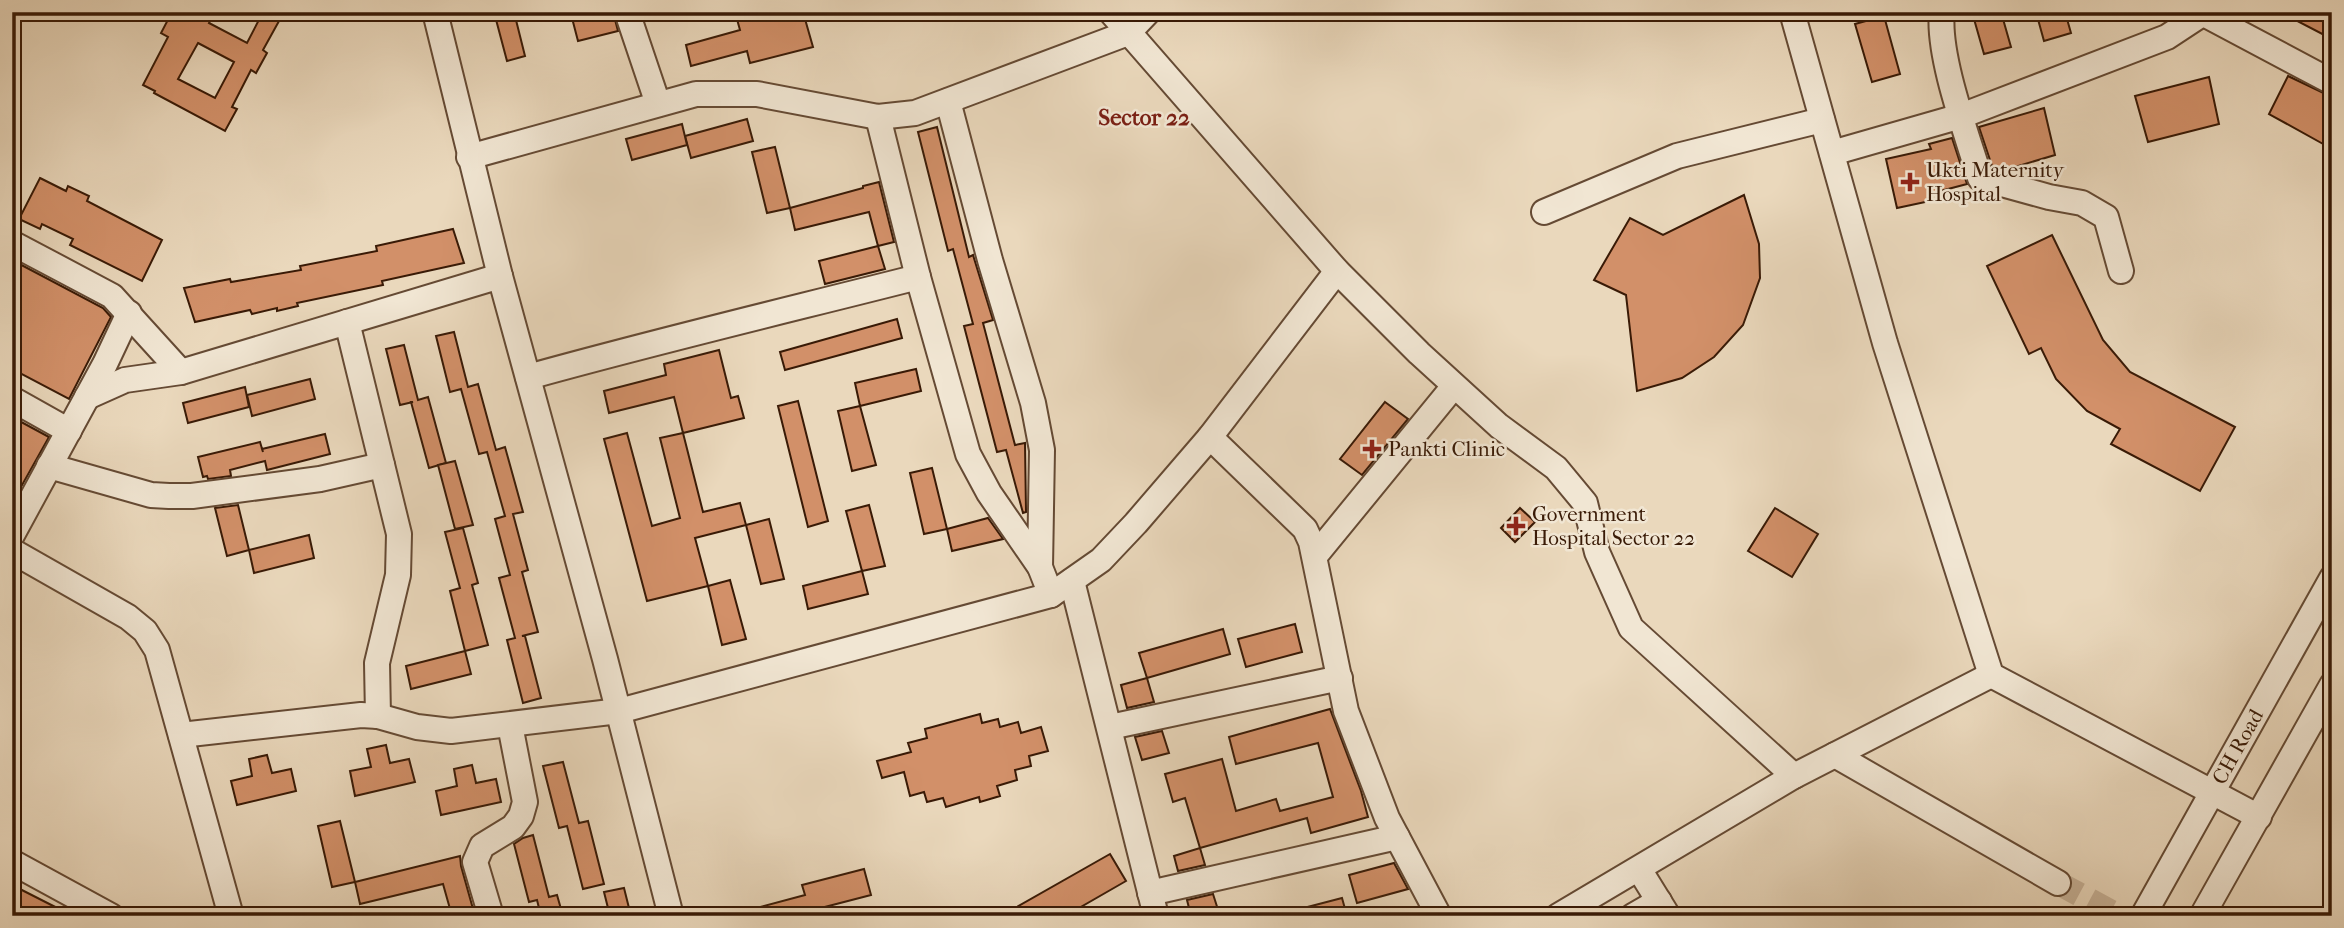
<svg xmlns="http://www.w3.org/2000/svg" width="2344" height="928" font-family="'IM FELL French Canon',serif">
<style>
.building{fill:#d29069;stroke:#391a06;stroke-width:2;fill-rule:evenodd}
.lines{fill:none;stroke-linecap:round;stroke-linejoin:round}
.minor-tunnel{stroke:#c7b298;stroke-width:24;stroke-dasharray:24 12;stroke-linecap:butt}
.minor-casing{stroke:#654a34;stroke-width:28}
.minor{stroke:#f1e6d3;stroke-width:24}
.poi-dot{fill:#8f2418;stroke:#f1e6d3;stroke-width:2.5}
.labels{text-anchor:middle;dominant-baseline:central;stroke-width:5;stroke-linejoin:round;paint-order:stroke}
.poi-label{font-size:21px;fill:#391a06;stroke:#f1e6d3;text-anchor:start}
.street-label{font-size:21px;fill:#391a06;stroke:#f1e6d3}
.neighbourhood-label{font-size:23px;font-weight:bold;fill:#7a1f14;stroke:#f1e6d3}
</style>
<rect width="100%" height="100%" fill="#ead8bc"/>
<filter id="stains"><feTurbulence type="fractalNoise" baseFrequency=".00286" numOctaves="4"/><feColorMatrix values="0 0 0 0 .2 0 0 0 0 .09 0 0 0 0 .02 0 0 0 .5 -.17"/></filter>
<radialGradient id="worn" r=".72"><stop offset=".6" stop-color="#630" stop-opacity="0"/><stop offset="1" stop-color="#630" stop-opacity=".3"/></radialGradient>
<g class="building">
<path d="M172,12H215L209,23L247,43L263,12H284L263,50L267,53L256,73L251,70L232,107L237,109L225,131L154,93L155,91L143,85L168,37L161,33ZM198,43L234,62L215,98L178,79Z"/>
<polygon points="494,12 514,12 525,56 507,61"/>
<polygon points="596,12 613,12 618,31 578,41 572,18"/>
<polygon points="735,12 803,12 813,47 750,63 747,51 691,66 686,45 740,30"/>
<polygon points="1972,12 2001,12 2011,47 1984,54"/>
<polygon points="2036,12 2065,12 2071,33 2044,41"/>
<polygon points="2280,12 2332,12 2332,39"/>
<polygon points="1884,16 1900,74 1872,82 1855,24"/>
<polygon points="2288,76 2332,97 2332,134 2325,145 2269,114"/>
<polygon points="2209,77 2219,124 2148,142 2135,96"/>
<polygon points="2044,108 2055,155 2005,170 1992,166 1979,127"/>
<polygon points="747,119 753,141 691,158 685,136"/>
<polygon points="682,124 687,145 632,160 626,139"/>
<polygon points="937,127 969,257 973,255 993,320 983,323 1015,445 1025,443 1026,512 1023,513 1006,450 997,452 964,326 973,324 953,249 948,251 918,132"/>
<polygon points="1952,138 1967,184 1929,194 1930,201 1897,208 1886,159 1931,149 1929,144"/>
<polygon points="775,147 790,208 767,213 752,152"/>
<polygon points="40,178 66,191 68,186 89,196 87,201 162,240 142,281 70,245 73,239 42,224 40,229 19,219"/>
<polygon points="879,182 894,242 878,246 869,212 795,230 790,208 863,188 863,186"/>
<polygon points="1744,195 1759,244 1760,278 1743,325 1714,357 1682,378 1637,391 1626,295 1594,280 1630,218 1663,235"/>
<polygon points="453,229 464,263 382,281 383,285 297,303 298,306 277,311 277,308 252,314 250,310 195,322 184,288 230,279 231,282 301,270 300,266 377,251 376,246"/>
<polygon points="2052,235 2103,340 2130,372 2235,427 2200,491 2111,444 2120,429 2087,411 2056,379 2041,348 2029,354 1987,266"/>
<polygon points="878,246 885,269 825,284 819,261"/>
<polygon points="12,260 103,308 111,317 69,399 12,369"/>
<polygon points="897,319 902,338 785,370 780,352"/>
<polygon points="454,332 468,387 478,384 496,450 505,447 523,512 513,514 528,570 522,572 538,632 522,636 525,636 541,698 523,703 507,640 515,638 499,578 510,575 495,519 505,516 487,452 479,454 461,389 450,392 436,336"/>
<polygon points="404,345 418,400 428,397 446,463 429,468 411,402 413,402 400,405 386,349"/>
<polygon points="719,350 731,398 738,396 744,418 683,433 674,397 609,413 604,391 666,375 664,364"/>
<polygon points="916,369 921,391 860,406 855,383"/>
<polygon points="310,379 315,399 252,416 247,395"/>
<polygon points="245,387 249,407 188,423 183,403"/>
<polygon points="798,401 828,521 808,527 778,406"/>
<polygon points="1385,402 1408,419 1362,475 1340,459"/>
<polygon points="860,406 876,465 852,471 838,411"/>
<polygon points="12,417 49,437 12,503"/>
<polygon points="627,433 652,526 680,518 660,438 683,433 703,512 740,503 746,525 695,538 708,586 647,601 604,439"/>
<polygon points="325,434 330,454 267,470 265,461 230,470 231,476 208,479 207,476 203,477 198,457 260,442 263,452 262,449"/>
<polygon points="455,461 473,525 455,529 438,465"/>
<polygon points="932,468 947,529 924,534 910,473"/>
<polygon points="238,505 249,550 227,556 215,508"/>
<polygon points="869,505 885,566 862,571 846,511"/>
<polygon points="1520,508 1535,522 1515,542 1501,528"/>
<polygon points="1775,508 1818,534 1792,577 1748,551"/>
<polygon points="988,518 1003,539 952,551 947,529"/>
<polygon points="769,519 784,579 761,584 746,525"/>
<polygon points="463,528 478,583 472,585 488,645 465,651 450,591 460,588 445,532"/>
<polygon points="309,535 314,558 254,573 249,550"/>
<polygon points="862,571 868,594 808,609 803,586"/>
<polygon points="730,580 746,639 722,645 708,586"/>
<polygon points="1295,624 1302,652 1246,667 1238,639"/>
<polygon points="1223,629 1230,654 1147,678 1139,653"/>
<polygon points="465,651 471,674 411,689 406,666"/>
<polygon points="1147,678 1154,702 1127,708 1121,685"/>
<polygon points="1330,709 1361,791 1368,817 1311,833 1307,818 1200,848 1185,798 1173,802 1165,774 1222,759 1236,811 1276,799 1280,811 1333,797 1318,743 1236,764 1229,737"/>
<polygon points="980,714 982,723 998,719 1000,727 1018,722 1021,733 1041,727 1048,751 1029,756 1031,766 1015,770 1017,780 997,786 1000,796 980,802 979,797 946,807 943,798 927,802 924,792 910,796 904,772 882,778 877,761 911,752 908,743 927,738 925,729"/>
<polygon points="1162,731 1169,753 1142,760 1135,737"/>
<polygon points="386,745 390,763 409,759 415,782 355,796 350,771 371,767 367,749"/>
<polygon points="267,755 272,773 291,769 296,791 237,805 231,781 252,776 249,759"/>
<polygon points="563,762 579,823 588,821 604,884 583,889 567,826 559,828 543,766"/>
<polygon points="472,765 476,783 496,779 501,802 441,815 436,791 457,786 454,769"/>
<polygon points="340,821 355,882 332,887 318,826"/>
<polygon points="533,835 549,897 557,895 563,916 541,916 537,900 529,902 514,844 523,838"/>
<polygon points="1200,848 1205,865 1178,871 1174,856"/>
<polygon points="1110,854 1126,881 1065,916 1001,916"/>
<polygon points="460,856 461,866 475,916 452,916 443,884 360,904 355,882"/>
<polygon points="1394,863 1408,889 1357,903 1349,875"/>
<polygon points="864,869 871,895 817,909 819,916 746,916 745,911 805,895 802,885"/>
<polygon points="12,885 73,916 12,916"/>
<polygon points="624,888 631,916 610,916 604,892"/>
<polygon points="1213,894 1220,916 1191,916 1187,900"/>
<polygon points="1342,898 1347,916 1293,916 1292,911"/>
</g>
<g class="lines">
<polyline class="minor-tunnel" points="2058,883 2119,916"/>
<g class="minor-casing">
<g id="minor">
<polyline points="435,12 500,276 605,659 671,916"/>
<polyline points="627,12 658,104"/>
<polyline points="1111,12 1337,271 1419,353 1499,426 1556,468 1585,503 1597,552 1631,628 1794,776"/>
<polyline points="1792,12 1885,343 1991,675 2259,817"/>
<path d="M1942,12C1937,55 1967,135 1980,178L2049,197L2082,203L2106,217L2121,271"/>
<polyline points="2200,12 2332,82"/>
<polyline points="948,101 990,260 1033,403 1042,450 1040,567"/>
<polyline points="878,117 918,277 968,454 989,493 1040,567 1051,595"/>
<polyline points="1832,153 1961,116 2167,37 2205,12"/>
<polyline points="469,157 696,94 757,94 878,117 915,113 1128,33 1148,12"/>
<polyline points="1544,212 1677,156 1822,120"/>
<polyline points="12,243 112,296 181,372"/>
<polyline points="347,322 399,534 398,575 377,663 378,716"/>
<path d="M528,377C657,341 788,310 918,277"/>
<polyline points="87,397 125,380 181,372 500,276"/>
<polyline points="12,399 69,431"/>
<polyline points="1210,437 1305,529 1311,542 1346,711 1387,818 1439,916"/>
<polyline points="49,466 151,495 169,496 192,496 320,479 382,465"/>
<polyline points="12,535 105,364 129,313"/>
<polyline points="12,551 128,617 145,631 157,650 231,916"/>
<polyline points="1315,556 1454,386"/>
<polyline points="1072,581 1156,916"/>
<polyline points="1110,727 1340,678"/>
<polyline points="181,735 361,715 378,716 417,727 451,731 619,711 1051,595 1101,560 1136,523 1210,437 1337,271"/>
<polyline points="1835,755 2058,883"/>
<polyline points="12,862 111,916"/>
<polyline points="1639,869 1668,916"/>
<polyline points="1150,893 1397,837"/>
<polyline points="491,916 475,862 482,846 513,827 521,816 525,802 510,725"/>
<polyline points="1558,916 1794,776 1991,675"/>
<polyline points="1633,916 1659,901"/>
<path id="s1" d="M2143,916L2332,578"/>
<polyline points="2202,916 2332,685"/>
</g>
</g>
<use href="#minor" class="minor"/>
</g>
<g class="poi-dot">
<path d="M1906.5 171.5h7v7h7v7h-7v7h-7v-7h-7v-7h7z"/>
<path d="M1368.5 438.5h7v7h7v7h-7v7h-7v-7h-7v-7h7z"/>
<path d="M1512.5 515.5h7v7h7v7h-7v7h-7v-7h-7v-7h7z"/>
</g>
<g class="labels">
<g class="poi-label">
<text x="1926" y="170">Ukti Maternity<tspan x="1926" dy="24">Hospital</tspan></text>
<text x="1388" y="449">Pankti Clinic</text>
<text x="1532" y="514">Government<tspan x="1532" dy="24">Hospital Sector 22</tspan></text>
</g>
<g class="street-label">
<text stroke="none"><textPath href="#s1" startOffset="194">CH Road</textPath></text>
</g>
<g class="neighbourhood-label">
<text x="1144" y="117">Sector 22</text>
</g>
</g>
<rect width="2344" height="928" fill="none" stroke="#ead8bc" stroke-width="42"/>
<rect x="14" y="14" width="2316" height="900" fill="none" stroke="#391a06" stroke-width="3.5"/>
<rect x="21" y="21" width="2302" height="886" fill="none" stroke="#391a06" stroke-width="2"/>
<rect width="100%" height="100%" filter="url(#stains)"/>
<rect width="100%" height="100%" fill="url(#worn)"/>
</svg>
